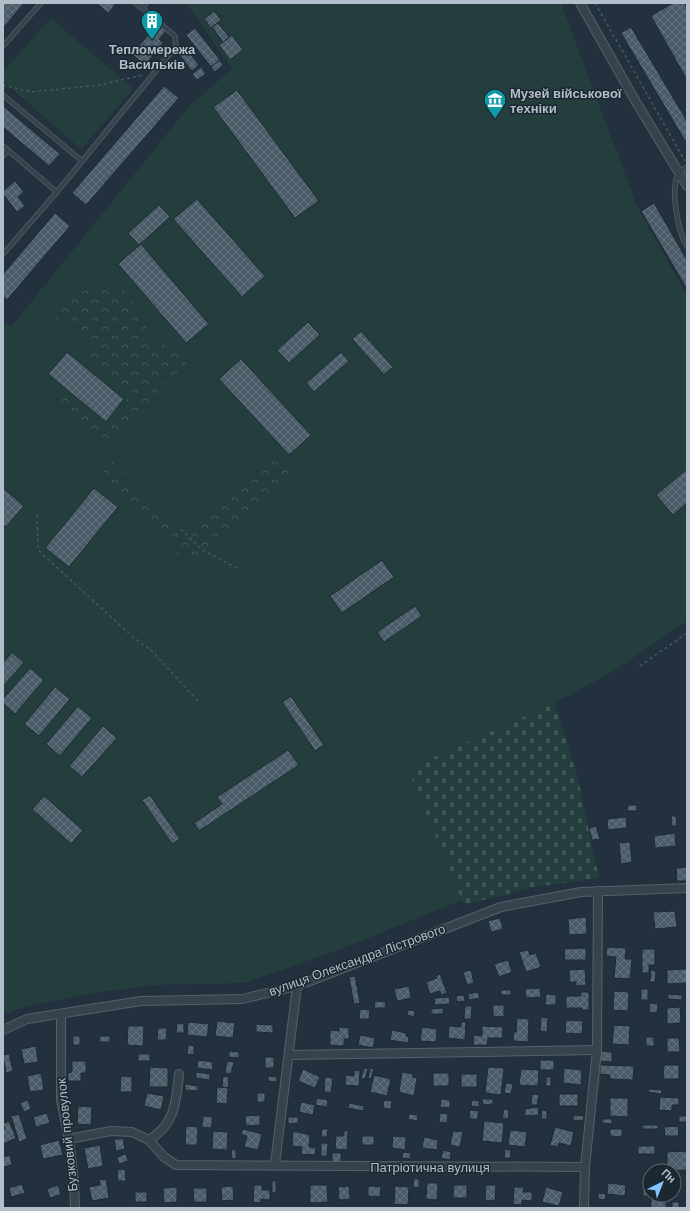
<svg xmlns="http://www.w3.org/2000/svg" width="690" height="1211" font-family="Helvetica,sans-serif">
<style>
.green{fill:#243e3e}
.forest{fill:url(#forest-crowns)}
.cemetery{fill:url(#cemetery-stones)}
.building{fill:url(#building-cross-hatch);stroke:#1d2a34}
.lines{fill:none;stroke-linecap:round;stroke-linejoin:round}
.lane-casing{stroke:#54616b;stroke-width:5.5}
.street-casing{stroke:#54616b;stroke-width:10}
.path{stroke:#425a5a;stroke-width:1.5;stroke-dasharray:3 3;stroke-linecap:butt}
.lane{stroke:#36434d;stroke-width:4}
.street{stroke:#36434d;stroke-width:8}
.labels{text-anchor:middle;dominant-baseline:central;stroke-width:3;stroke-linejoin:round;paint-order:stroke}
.poi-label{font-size:13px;font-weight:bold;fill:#b2bec9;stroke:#1b2832}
.street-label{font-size:13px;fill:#b2bec9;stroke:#1b2832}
</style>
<defs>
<pattern id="forest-crowns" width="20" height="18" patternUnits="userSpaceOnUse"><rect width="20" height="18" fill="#243e3e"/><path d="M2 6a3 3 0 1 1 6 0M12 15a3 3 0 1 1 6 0" fill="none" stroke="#415859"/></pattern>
<pattern id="cemetery-stones" width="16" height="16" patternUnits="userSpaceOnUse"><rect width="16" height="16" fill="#243e3e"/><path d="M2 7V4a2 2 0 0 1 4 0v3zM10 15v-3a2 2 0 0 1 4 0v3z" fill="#415859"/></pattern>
<pattern id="building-cross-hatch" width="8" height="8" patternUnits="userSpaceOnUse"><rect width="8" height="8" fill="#4b5c69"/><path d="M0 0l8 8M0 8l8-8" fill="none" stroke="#63727d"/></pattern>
</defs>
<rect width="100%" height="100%" fill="#22313d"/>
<g class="green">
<polygon points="186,3 561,3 638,208 687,296 687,621 617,669 555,703 408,769 462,900 344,948 245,983 154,985 93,993 24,1007 3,1015 3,320 11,327 191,104 232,69"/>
<polygon points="51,18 133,89 81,149 3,81 3,72"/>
</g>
<g class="forest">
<polygon points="107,281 130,295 152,339 187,357 185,372 164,377 160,395 111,444 57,400 66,394 108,425 127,399 89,362 92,345 55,318 76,295"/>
<polygon points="112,461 177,531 189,530 271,462 291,463 296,470 227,530 218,550 197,559 183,560 120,490 107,481 103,467"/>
</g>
<polygon class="cemetery" points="555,703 579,783 599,878 534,887 464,905 408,769"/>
<g class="building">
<polygon points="3,3 24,3 5,26 3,25"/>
<polygon points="99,3 112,3 115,5 108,13 98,4"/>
<polygon points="673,3 684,3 687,8 687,80 651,16"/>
<polygon points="214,11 221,20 211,28 204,19"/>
<polygon points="153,20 166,31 159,39 163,43 145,65 132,54 150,33 145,29"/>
<polygon points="218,23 229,37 223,42 212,27"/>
<polygon points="631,27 687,121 687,144 621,33"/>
<polygon points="195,28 220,60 211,67 186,35"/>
<polygon points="232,35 243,50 230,60 219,45"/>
<polygon points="185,47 199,65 192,71 178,53"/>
<polygon points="220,60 223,65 215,72 211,67"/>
<polygon points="201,67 206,74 197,80 192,74"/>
<polygon points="164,86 179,98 86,205 72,193"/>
<polygon points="237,90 319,201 295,218 213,107"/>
<polygon points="3,106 60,154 49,166 3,127"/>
<polygon points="15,181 24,192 18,197 25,206 17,212 3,194 3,191"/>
<polygon points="197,199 265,276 242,297 173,219"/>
<polygon points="654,203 687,260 687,289 641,211"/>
<polygon points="159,205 170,217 139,245 128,233"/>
<polygon points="55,213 70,226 7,300 3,296 3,274"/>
<polygon points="141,244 209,324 186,343 118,264"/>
<polygon points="308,322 320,335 289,363 277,350"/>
<polygon points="361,331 393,367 384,375 352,339"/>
<polygon points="67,352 124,399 106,422 48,374"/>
<polygon points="341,352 349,361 314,392 306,383"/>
<polygon points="241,359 311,435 289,455 219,379"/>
<polygon points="687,469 687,503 673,515 656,495"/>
<polygon points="3,488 24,506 6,527 3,524"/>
<polygon points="94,488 118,507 69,567 45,548"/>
<polygon points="382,560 394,577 342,613 330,596"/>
<polygon points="415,606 422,616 384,642 377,632"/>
<polygon points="12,652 24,663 3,686 3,663"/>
<polygon points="30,668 44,680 15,714 3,703 3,699"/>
<polygon points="55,687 70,699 39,736 24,724"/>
<polygon points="291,696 324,745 315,751 282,702"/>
<polygon points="78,706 92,718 60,756 46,744"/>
<polygon points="103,726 117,738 82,777 69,766"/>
<polygon points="288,750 299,765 199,831 194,823 222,804 217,797"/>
<polygon points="150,795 180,839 172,844 142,800"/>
<polygon points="44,796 83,830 71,844 32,809"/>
<polygon points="628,805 637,805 637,811 627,811"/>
<polygon points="671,816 676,816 677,826 672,826"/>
<polygon points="626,817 627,828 608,830 607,819"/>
<polygon points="596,826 600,839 592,840 589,828"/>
<polygon points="675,833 676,846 655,848 654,836"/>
<polygon points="630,842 632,862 621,864 619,843"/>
<polygon points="687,867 687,881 677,881 676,868"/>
<polygon points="675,911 677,927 655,929 653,912"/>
<polygon points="586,917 587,934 569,935 568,919"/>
<polygon points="500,918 503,929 491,932 488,921"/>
<polygon points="607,947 626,948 625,959 632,959 630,979 614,978 616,957 606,956"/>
<polygon points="586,948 586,960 565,960 564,949"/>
<polygon points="642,949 655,949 655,965 649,965 649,973 642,973"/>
<polygon points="528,950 530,955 536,953 541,967 526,972 519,952"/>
<polygon points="508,960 512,972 499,977 494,964"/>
<polygon points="585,969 586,985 576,986 576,982 570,982 569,970"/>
<polygon points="687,969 687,983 667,984 667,970"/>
<polygon points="471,970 474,983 467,985 463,972"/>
<polygon points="651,970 656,971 655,982 650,982"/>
<polygon points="440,974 447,993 441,995 440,991 430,994 426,982 437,978 436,976"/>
<polygon points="355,976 360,1003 354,1004 349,977"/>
<polygon points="409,986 411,998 397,1001 394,989"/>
<polygon points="540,988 541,997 526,998 525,989"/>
<rect x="641" y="989" width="7" height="11"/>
<rect x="501" y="990" width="10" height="5"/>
<polygon points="614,991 629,992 628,1011 613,1010"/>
<polygon points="478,992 480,998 469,1000 468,994"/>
<polygon points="581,992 589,992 589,1010 582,1010 582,1008 566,1008 566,996 581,996"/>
<polygon points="546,994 556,995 556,1005 545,1005"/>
<polygon points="668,994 682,995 682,1000 668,999"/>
<polygon points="464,995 465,1001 457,1002 456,996"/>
<polygon points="449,997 450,1004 435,1005 434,998"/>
<polygon points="375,1001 386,1002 385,1008 374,1008"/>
<polygon points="650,1003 658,1004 657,1013 649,1012"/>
<polygon points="493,1005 504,1005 504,1017 493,1016"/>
<polygon points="465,1006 472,1006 471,1019 464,1019"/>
<polygon points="680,1007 681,1023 667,1024 667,1008"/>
<polygon points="443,1008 443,1014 431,1014 431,1009"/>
<polygon points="360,1009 370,1010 369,1019 359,1019"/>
<polygon points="408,1010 415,1011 414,1017 407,1015"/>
<polygon points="541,1017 548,1018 547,1032 540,1031"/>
<polygon points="517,1018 529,1019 528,1042 513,1041 514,1032 516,1032"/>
<polygon points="566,1020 583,1021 582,1034 565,1033"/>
<polygon points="217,1021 235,1023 233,1038 215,1036"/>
<polygon points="188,1022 209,1024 207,1037 187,1035"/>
<polygon points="461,1022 466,1022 465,1040 448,1038 449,1026 461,1027"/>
<polygon points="177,1023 184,1024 184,1033 176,1033"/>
<polygon points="256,1024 273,1025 273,1033 256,1032"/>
<polygon points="614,1025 630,1026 629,1045 612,1044"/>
<polygon points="128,1026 144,1026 143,1046 127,1045"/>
<polygon points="482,1026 503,1027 502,1038 488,1038 487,1045 473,1045 474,1035 482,1036"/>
<polygon points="339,1027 349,1028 349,1039 344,1039 344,1046 330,1045 330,1030 339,1031"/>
<polygon points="422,1027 437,1029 436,1042 420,1041"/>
<polygon points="158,1028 167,1028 166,1040 157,1040"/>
<polygon points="392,1030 406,1033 406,1036 409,1037 408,1043 390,1040"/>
<polygon points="360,1035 375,1038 373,1048 358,1045"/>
<rect x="73" y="1036" width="7" height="9"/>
<polygon points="100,1036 110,1036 110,1042 99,1042"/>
<rect x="646" y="1037" width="8" height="9"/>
<polygon points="667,1038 679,1038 680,1052 667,1052"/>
<polygon points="188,1045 194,1046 194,1055 187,1054"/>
<polygon points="36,1046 38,1062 24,1064 21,1049"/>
<polygon points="229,1051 239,1052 239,1058 229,1057"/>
<polygon points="601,1051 612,1052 612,1062 600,1061"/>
<polygon points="9,1054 13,1071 6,1073 3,1055"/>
<rect x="138" y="1054" width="12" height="7"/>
<rect x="265" y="1057" width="9" height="11"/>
<polygon points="198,1060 213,1062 212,1070 197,1068"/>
<rect x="540" y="1060" width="14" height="10"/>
<polygon points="72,1061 86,1061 86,1073 81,1073 81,1081 68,1081 68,1073 72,1072"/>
<polygon points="227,1061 234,1062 231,1074 225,1073"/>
<polygon points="600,1065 634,1066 633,1080 610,1079 610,1075 600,1074"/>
<polygon points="664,1065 679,1065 679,1079 663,1079"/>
<polygon points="150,1067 168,1068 168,1087 149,1087"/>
<polygon points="488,1067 504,1068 501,1095 485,1093"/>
<polygon points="364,1068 368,1069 365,1079 361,1078"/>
<polygon points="370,1068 374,1069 371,1079 368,1078"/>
<polygon points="564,1068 582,1070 581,1085 563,1083"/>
<polygon points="303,1069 320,1077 315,1088 298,1081"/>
<polygon points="521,1069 539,1070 538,1086 519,1085"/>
<polygon points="354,1070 360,1071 359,1086 345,1085 346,1075 354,1076"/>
<polygon points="196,1072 210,1074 210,1080 196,1078"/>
<polygon points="402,1072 413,1074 412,1077 417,1078 414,1096 399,1092"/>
<polygon points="41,1073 44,1090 30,1092 27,1076"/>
<rect x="433" y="1073" width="16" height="13"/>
<rect x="461" y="1074" width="16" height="13"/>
<polygon points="374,1075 391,1079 387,1096 370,1092"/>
<polygon points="121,1076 132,1077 132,1092 120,1092"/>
<polygon points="223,1076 229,1077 228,1088 222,1087"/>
<polygon points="268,1076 277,1077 277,1082 268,1081"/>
<polygon points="325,1077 333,1078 331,1093 324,1092"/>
<rect x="546" y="1077" width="5" height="9"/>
<polygon points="506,1083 513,1084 511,1094 504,1093"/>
<polygon points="185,1084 198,1086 198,1091 185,1090"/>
<polygon points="217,1087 228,1088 227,1104 216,1103"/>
<polygon points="649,1089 662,1090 661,1094 648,1092"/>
<polygon points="147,1093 164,1096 161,1110 144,1106"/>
<rect x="257" y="1093" width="8" height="9"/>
<polygon points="532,1094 539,1095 537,1105 531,1105"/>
<rect x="559" y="1094" width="19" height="12"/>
<polygon points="660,1097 679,1098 679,1105 672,1105 672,1111 659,1110"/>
<polygon points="317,1098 328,1100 327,1107 315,1105"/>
<polygon points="610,1098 628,1098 628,1117 610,1116"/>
<polygon points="441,1099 450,1100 450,1108 440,1107"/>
<polygon points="482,1099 493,1099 493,1104 483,1105"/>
<polygon points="28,1100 31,1109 24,1112 20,1103"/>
<polygon points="384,1100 392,1101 391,1109 383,1108"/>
<polygon points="472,1100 479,1101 479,1107 471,1106"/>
<polygon points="301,1102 315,1105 313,1115 299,1112"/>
<polygon points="349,1103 364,1106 363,1111 348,1108"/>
<polygon points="78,1106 92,1107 91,1125 77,1124"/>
<polygon points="538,1107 539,1115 525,1116 525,1109"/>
<polygon points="504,1109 509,1110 508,1119 502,1118"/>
<polygon points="470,1110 479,1111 477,1120 469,1118"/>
<polygon points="542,1110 547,1111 547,1119 541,1119"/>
<polygon points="47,1113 50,1123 36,1127 33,1117"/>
<polygon points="440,1113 448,1114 447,1123 439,1122"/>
<polygon points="19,1114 27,1139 19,1142 11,1116"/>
<polygon points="409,1114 418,1115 417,1121 408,1119"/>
<polygon points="260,1115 260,1125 246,1126 245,1116"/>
<polygon points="573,1115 584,1116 583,1121 573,1120"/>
<polygon points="203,1116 213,1117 211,1128 202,1127"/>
<rect x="679" y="1116" width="8" height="6"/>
<polygon points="288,1117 298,1117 298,1123 288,1124"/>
<polygon points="602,1119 612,1119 612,1124 602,1123"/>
<polygon points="9,1121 16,1138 3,1144 3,1130 5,1129 3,1124"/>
<polygon points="484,1121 504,1123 502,1143 482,1141"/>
<rect x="642" y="1125" width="16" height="4"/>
<polygon points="186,1126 198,1127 197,1145 185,1145"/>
<polygon points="678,1126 679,1136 665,1136 664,1127"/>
<polygon points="555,1127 574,1132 571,1146 559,1143 558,1147 550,1145"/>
<polygon points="243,1129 262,1134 258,1150 244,1147 247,1136 241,1134"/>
<polygon points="322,1129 328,1129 327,1137 321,1137"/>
<polygon points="610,1129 622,1129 622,1137 610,1136"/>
<polygon points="344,1130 348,1131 347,1150 335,1149 336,1136 344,1136"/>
<polygon points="510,1130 527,1132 525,1147 508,1145"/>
<polygon points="213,1131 228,1132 227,1150 212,1149"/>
<polygon points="293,1131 310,1135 309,1147 316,1148 315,1155 301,1154 302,1147 292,1146"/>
<polygon points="453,1131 463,1132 460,1147 450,1145"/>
<rect x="362" y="1136" width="12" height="9"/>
<polygon points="393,1136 406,1137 405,1150 392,1148"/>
<polygon points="424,1137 438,1140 437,1150 422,1148"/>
<polygon points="123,1138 125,1149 116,1151 114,1140"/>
<polygon points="59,1140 63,1155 43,1159 40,1145"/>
<polygon points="321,1143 328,1143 327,1156 321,1156"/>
<polygon points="100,1145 103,1166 88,1169 84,1148"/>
<rect x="638" y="1146" width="17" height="8"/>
<polygon points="232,1149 236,1150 236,1159 231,1158"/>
<polygon points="505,1149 511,1150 510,1158 504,1158"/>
<polygon points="443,1150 451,1152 450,1160 441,1158"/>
<polygon points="687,1151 687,1170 667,1171 667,1152"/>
<polygon points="403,1152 411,1153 410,1159 402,1158"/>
<rect x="332" y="1153" width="9" height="9"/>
<polygon points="126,1154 128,1161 119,1164 117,1157"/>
<polygon points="10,1155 12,1165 3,1167 3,1157"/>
<polygon points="125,1169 126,1181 118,1181 117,1170"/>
<polygon points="414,1178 419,1179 419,1188 413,1187"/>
<polygon points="106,1179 109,1198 92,1201 89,1187 100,1185 99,1180"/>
<rect x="272" y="1181" width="4" height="12"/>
<polygon points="427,1183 438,1183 437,1200 426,1199"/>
<polygon points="608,1183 626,1185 625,1196 607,1194"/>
<polygon points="22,1184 25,1193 11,1197 9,1188"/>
<polygon points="58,1185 61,1194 50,1198 47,1189"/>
<polygon points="254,1185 262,1185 262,1190 270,1190 270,1200 261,1199 261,1203 253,1202"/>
<polygon points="310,1185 327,1185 328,1202 310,1203"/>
<polygon points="454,1185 467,1185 467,1198 453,1198"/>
<polygon points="486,1185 496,1185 495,1201 485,1200"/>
<polygon points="233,1186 234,1200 222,1201 221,1187"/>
<polygon points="349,1186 350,1199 339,1200 338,1187"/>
<polygon points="368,1186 381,1187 380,1197 368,1196"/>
<polygon points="395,1186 409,1187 408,1205 394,1204"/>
<polygon points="177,1187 177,1202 164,1203 163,1188"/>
<polygon points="514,1187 524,1187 523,1192 532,1192 532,1201 522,1200 522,1205 513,1204"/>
<polygon points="546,1187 563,1192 559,1206 542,1202"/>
<polygon points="193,1188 207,1188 207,1202 194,1202"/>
<polygon points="643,1188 648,1188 649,1196 643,1196"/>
<rect x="135" y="1192" width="12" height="10"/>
<polygon points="598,1193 606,1194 605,1200 598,1199"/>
<rect x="651" y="1195" width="15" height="13"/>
<rect x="672" y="1202" width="7" height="6"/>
</g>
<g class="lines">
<g class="lane-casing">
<g id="lane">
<polyline points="135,3 142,8 146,3"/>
<polyline points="3,46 41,3"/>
<polyline points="3,95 82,161"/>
<polyline points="3,146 57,192 176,46 175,36 142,8"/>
<polyline points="3,156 8,150"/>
<path d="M687,167C684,169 679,171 678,175C670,190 678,232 687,246"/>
<polyline points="3,254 57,192"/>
</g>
</g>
<g class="street-casing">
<g id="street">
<polyline points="580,3 636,102 687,186"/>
<polyline points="61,1014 61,1100 69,1139 74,1182 75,1208"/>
<polyline points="3,1030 27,1019 141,1001 242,999 297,986 501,907 581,892 687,888"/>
<polyline points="290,1055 597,1050"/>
<polyline points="69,1139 111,1131 132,1132 149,1140 164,1157 176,1165 585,1167"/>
<path d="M149,1140C175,1124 176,1103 179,1074"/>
<polyline points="275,1164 297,986"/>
<polyline points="584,1208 585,1167 597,1050 598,891"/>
</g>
</g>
<g class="path">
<polyline points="595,3 685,161"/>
<polyline points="3,85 31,92 100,85 143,75"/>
<polyline points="37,515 38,550 134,638 151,650 199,702"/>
<polyline points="181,529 201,549 238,569"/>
<polyline points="640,666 687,633"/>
</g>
<use href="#lane" class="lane"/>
<use href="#street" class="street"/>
</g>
<defs>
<g id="building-pin" transform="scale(1.15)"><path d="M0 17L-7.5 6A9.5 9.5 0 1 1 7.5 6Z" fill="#0f9aa8" stroke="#1b2832"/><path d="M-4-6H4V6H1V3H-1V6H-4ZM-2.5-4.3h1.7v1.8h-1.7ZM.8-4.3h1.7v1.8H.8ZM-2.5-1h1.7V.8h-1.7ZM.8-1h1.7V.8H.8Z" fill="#fff"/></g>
<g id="museum-pin" transform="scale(1.15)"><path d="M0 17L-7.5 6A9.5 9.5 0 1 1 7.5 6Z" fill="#0f9aa8" stroke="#1b2832"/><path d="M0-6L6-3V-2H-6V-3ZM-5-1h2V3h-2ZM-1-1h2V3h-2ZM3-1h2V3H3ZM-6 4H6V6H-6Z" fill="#fff"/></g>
</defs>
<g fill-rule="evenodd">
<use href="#building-pin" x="152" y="21"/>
<use href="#museum-pin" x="495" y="100"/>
</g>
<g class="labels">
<g class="poi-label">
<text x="152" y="49">Тепломережа<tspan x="152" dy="15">Васильків</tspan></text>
<text x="510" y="93" text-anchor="start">Музей військової<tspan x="510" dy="15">техніки</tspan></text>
</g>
<g class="street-label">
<text transform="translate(357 960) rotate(-20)">вулиця Олександра Лістрового</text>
<text transform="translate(67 1135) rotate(-96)">Бузковий провулок</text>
<text x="430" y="1167">Патріотична вулиця</text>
</g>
</g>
<rect width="690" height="1211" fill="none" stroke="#b2bec9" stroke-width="8"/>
<g transform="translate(662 1183) rotate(43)"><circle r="19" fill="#1b2832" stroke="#57646e"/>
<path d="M0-3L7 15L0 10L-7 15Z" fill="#83c2fd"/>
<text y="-6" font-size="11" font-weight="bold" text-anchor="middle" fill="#b2bec9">Пн</text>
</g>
</svg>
